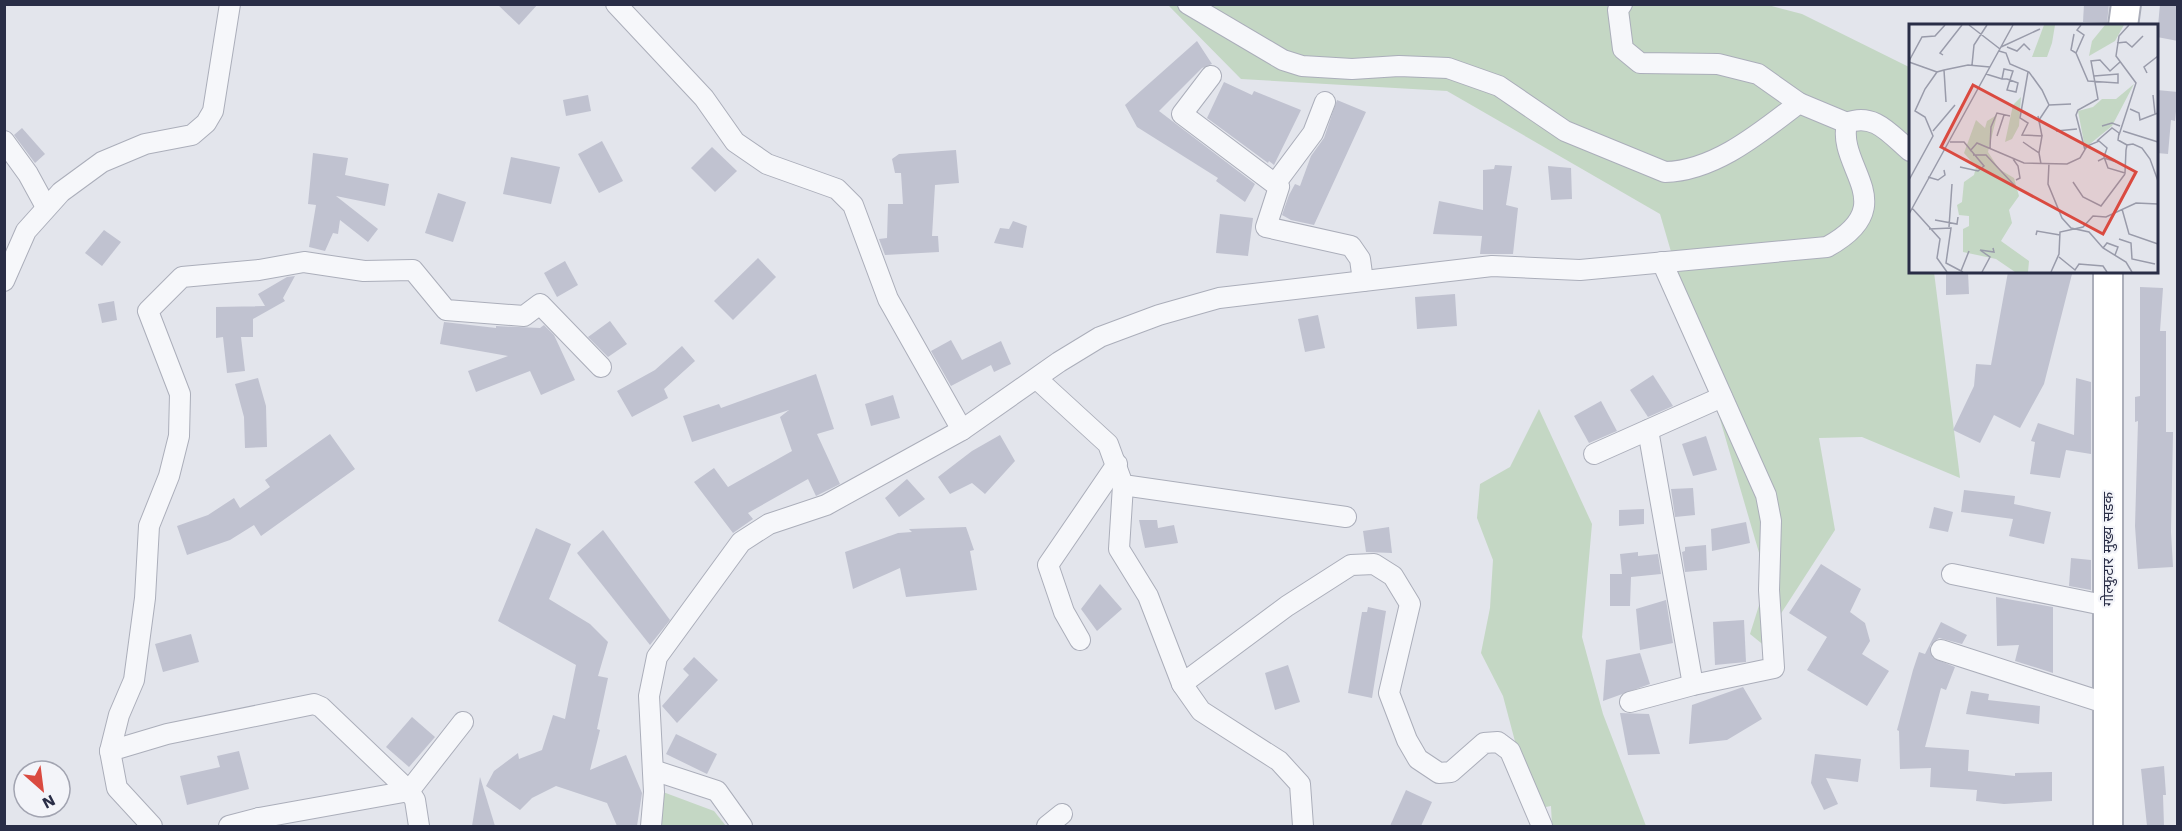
<svg xmlns="http://www.w3.org/2000/svg" width="2182" height="831" font-family="'Work Sans','Noto Sans Devanagari',sans-serif">
<style>
.green{fill:#c4d7c4}
.building{fill:#c0c2d0}
.lines{fill:none;stroke-linecap:round;stroke-linejoin:round}
.minor-casing{stroke:#abaeba;stroke-width:22}
.secondary-casing{stroke:#abaeba;stroke-width:32}
.minor{stroke:#f6f7fa;stroke-width:20}
.secondary{stroke:#fff;stroke-width:28}
.labels{text-anchor:middle;dominant-baseline:central;stroke-width:4.5;stroke-linejoin:round;paint-order:stroke}
.street-label{font-size:15px;fill:#292d46;stroke:#f3f4f9}
.inset-road{fill:none;stroke:#999baa;stroke-width:1.5}
.view{fill:#da4a40;fill-opacity:0.15;stroke:#da4a40;stroke-width:3}
.inset-edge{fill:none;stroke:#292d46;stroke-width:3}
</style>
<rect width="100%" height="100%" fill="#e3e5ec"/>
<g class="green">
<polygon points="1168,5 1768,5 1802,14 1909,67 1910,272 1934,272 1960,478 1862,437 1819,438 1835,530 1780,615 1766,647 1750,634 1767,580 1660,214 1447,91 1241,79"/>
<polygon points="1539,409 1592,524 1582,637 1603,714 1646,826 1552,826 1551,806 1540,808 1517,749 1503,696 1481,653 1490,608 1493,560 1477,518 1480,484 1510,467"/>
<polygon points="663,792 714,811 726,826 655,826"/>
</g>
<g class="building">
<polygon points="497,4 538,4 519,25"/>
<polygon points="2084,4 2109,4 2107,23 2083,22"/>
<polygon points="2160,4 2178,4 2178,41 2157,37"/>
<polygon points="1197,41 1212,64 1202,68 1159,111 1255,184 1245,202 1216,181 1218,178 1137,127 1125,105"/>
<polygon points="1224,82 1252,95 1254,91 1301,110 1274,165 1269,161 1268,163 1207,118"/>
<polygon points="2157,90 2178,92 2175,121 2171,120 2168,154 2157,153"/>
<polygon points="588,95 591,111 566,116 563,100"/>
<polygon points="1337,100 1366,112 1314,225 1291,220 1282,215 1289,195 1295,184 1300,186 1311,156 1324,138"/>
<polygon points="22,128 45,154 35,163 14,135"/>
<polygon points="602,141 623,181 599,193 578,154"/>
<polygon points="712,147 737,171 715,192 691,168"/>
<polygon points="956,150 959,183 935,185 932,236 938,236 939,252 885,255 879,239 887,238 888,204 903,204 901,173 895,173 892,159 899,154"/>
<polygon points="313,153 348,158 345,175 389,184 385,206 336,196 378,229 368,242 340,220 338,234 333,233 325,251 309,247 316,205 308,204"/>
<polygon points="511,157 560,167 551,204 503,194"/>
<polygon points="1495,165 1512,166 1506,205 1518,208 1513,254 1480,254 1482,236 1433,234 1439,201 1483,210 1483,170 1494,169"/>
<polygon points="1548,166 1571,168 1572,199 1551,200"/>
<polygon points="438,193 466,202 453,242 425,233"/>
<polygon points="1220,214 1253,218 1248,256 1216,253"/>
<polygon points="1013,221 1027,226 1023,248 994,243 1000,228 1009,229"/>
<polygon points="104,230 121,242 102,266 85,253"/>
<polygon points="758,258 776,277 733,320 714,301"/>
<polygon points="565,261 578,285 557,297 544,273"/>
<polygon points="1946,272 1968,272 1969,294 1946,295"/>
<polygon points="2008,272 2072,274 2044,384 2020,428 1994,415 1980,443 1953,430 1974,386 1976,364 1991,365"/>
<polygon points="295,276 283,298 285,301 253,319 253,337 241,337 245,371 227,373 223,337 216,338 216,307 265,306 258,294 287,277"/>
<polygon points="2140,287 2163,288 2160,331 2166,331 2166,432 2173,432 2171,532 2173,567 2138,569 2135,526 2138,421 2135,422 2135,397 2140,396"/>
<polygon points="1455,294 1457,326 1417,329 1415,297"/>
<polygon points="114,301 117,320 102,323 98,304"/>
<polygon points="1318,315 1325,348 1305,352 1298,319"/>
<polygon points="610,321 627,344 608,357 588,337"/>
<polygon points="444,322 496,328 496,326 540,328 544,325 554,335 575,380 541,395 530,371 476,392 468,371 508,356 440,344"/>
<polygon points="951,340 962,360 1001,341 1011,364 994,372 991,365 951,386 931,351"/>
<polygon points="682,346 695,361 664,389 668,398 632,417 617,391 655,370"/>
<polygon points="816,374 834,429 817,434 840,484 816,496 808,479 748,513 753,519 733,533 694,482 714,468 728,487 792,451 780,417 789,410 692,442 683,416 719,404 721,408"/>
<polygon points="1653,375 1673,406 1648,417 1630,390"/>
<polygon points="258,378 266,406 267,447 245,448 244,417 235,384"/>
<polygon points="2076,378 2091,382 2091,454 2066,450 2060,478 2030,474 2035,442 2031,441 2038,423 2074,435"/>
<polygon points="893,395 900,418 871,426 865,404"/>
<polygon points="1601,401 1617,431 1589,443 1574,416"/>
<polygon points="330,434 355,469 261,536 254,525 230,540 187,555 177,526 208,515 234,498 240,508 270,487 265,480"/>
<polygon points="1000,435 1015,461 985,494 972,483 950,494 938,477 972,451"/>
<polygon points="1706,436 1717,470 1693,476 1682,444"/>
<polygon points="907,479 925,499 899,517 885,498"/>
<polygon points="1693,488 1695,515 1675,517 1671,489"/>
<polygon points="1964,490 2015,496 2014,504 2051,512 2044,544 2009,536 2013,519 1961,512"/>
<polygon points="1934,507 1953,512 1948,532 1929,528"/>
<polygon points="1644,509 1644,524 1619,526 1619,510"/>
<polygon points="1139,520 1157,520 1158,528 1174,525 1178,543 1145,548"/>
<polygon points="1746,522 1750,543 1712,551 1711,529"/>
<polygon points="966,527 974,550 970,551 977,590 906,597 900,568 853,589 845,552 898,533 912,532 909,529"/>
<polygon points="1389,527 1392,553 1366,552 1363,531"/>
<polygon points="536,528 571,544 549,599 590,624 608,642 598,676 608,678 597,729 600,730 590,770 626,755 642,793 637,826 617,826 607,803 556,786 532,798 520,810 486,786 494,771 518,753 519,759 542,750 553,715 565,719 576,665 498,621"/>
<polygon points="603,530 670,620 650,645 577,553"/>
<polygon points="1706,545 1707,570 1685,572 1682,552 1685,551 1685,547"/>
<polygon points="1638,552 1638,556 1658,554 1661,574 1631,577 1630,606 1610,606 1610,574 1622,574 1620,554"/>
<polygon points="2071,558 2091,560 2091,590 2069,586"/>
<polygon points="1821,564 1861,589 1850,612 1865,623 1870,641 1862,654 1889,671 1867,706 1807,670 1827,637 1789,613"/>
<polygon points="1100,584 1122,609 1097,631 1081,609"/>
<polygon points="1996,597 2053,607 2053,673 2015,661 2019,645 1997,646"/>
<polygon points="1666,600 1673,643 1640,650 1636,609"/>
<polygon points="1368,607 1386,611 1372,698 1348,693 1362,612 1367,612"/>
<polygon points="1744,620 1746,662 1715,665 1713,622"/>
<polygon points="1941,622 1967,635 1962,644 1939,638 1930,646 1933,658 1955,667 1946,690 1941,688 1925,747 1969,750 1968,771 2015,776 2015,773 2052,772 2052,801 2004,804 1976,801 1977,790 1930,787 1931,768 1900,769 1899,731 1897,730 1913,670 1919,652 1925,654"/>
<polygon points="191,634 199,662 163,672 155,644"/>
<polygon points="1640,653 1650,684 1603,701 1606,660"/>
<polygon points="694,657 718,680 677,723 662,706 689,675 683,669"/>
<polygon points="1288,665 1300,702 1275,710 1265,673"/>
<polygon points="1743,687 1762,719 1727,740 1689,744 1692,705"/>
<polygon points="1971,691 1989,694 1988,700 2040,706 2039,724 1966,714"/>
<polygon points="1620,713 1649,714 1660,754 1628,755"/>
<polygon points="412,717 435,737 409,767 386,747"/>
<polygon points="676,734 717,754 707,774 666,754"/>
<polygon points="239,751 249,789 187,805 180,776 220,767 217,756"/>
<polygon points="1815,754 1861,759 1858,782 1826,778 1838,804 1824,810 1811,783"/>
<polygon points="2164,766 2166,795 2163,795 2164,826 2147,826 2141,769"/>
<polygon points="480,777 495,826 472,826"/>
<polygon points="1406,790 1432,802 1421,826 1390,826"/>
</g>
<g class="lines">
<g class="minor-casing">
<g id="minor">
<polyline points="616,4 704,98 735,142 767,164 837,189 853,205 888,299 962,430"/>
<path d="M1188,4L1283,60L1302,66L1352,69L1399,66L1448,68L1499,86L1565,131L1665,172C1715,171 1761,132 1799,103"/>
<polyline points="1622,4 1618,10 1623,49 1640,63 1718,64 1758,74 1799,103 1847,123"/>
<polyline points="1211,76 1182,114 1279,187 1266,227 1351,246 1360,259 1363,281"/>
<path d="M1847,123C1874,112 1890,134 1910,151"/>
<polyline points="4,141 28,174 46,207"/>
<polyline points="1275,184 1313,133 1325,102"/>
<polyline points="4,281 26,231 61,192 102,162 145,144 192,135 206,123 213,111 230,4"/>
<polyline points="1037,379 1108,444 1123,485 1346,517"/>
<polyline points="1648,430 1693,685"/>
<polyline points="1594,454 1722,397"/>
<polyline points="1123,485 1119,549 1148,596 1182,684 1287,606 1351,565 1374,564 1393,576 1410,604 1389,693 1407,740 1418,759 1439,773 1451,772 1484,743 1498,742 1510,751 1542,826"/>
<polyline points="1952,574 2108,606"/>
<polyline points="1080,640 1064,612 1048,565 1117,464"/>
<polyline points="1941,650 2108,704"/>
<polyline points="1182,684 1201,711 1279,761 1300,784 1303,826"/>
<polyline points="1630,702 1693,685 1774,668 1769,590 1771,521 1766,495 1662,262"/>
<polyline points="110,751 119,715 134,680 145,598 149,526 169,476 179,436 180,394 148,311 182,277 259,270 304,262 364,271 413,270 446,310 524,316 540,304 601,367"/>
<polyline points="653,770 717,791 742,826"/>
<polyline points="259,818 409,791 463,722"/>
<polyline points="152,826 117,788 110,751 167,734 314,704 321,707 409,791 415,800 419,826"/>
<polyline points="229,826 259,818 263,826"/>
<path d="M651,826L654,792L649,696L657,657L741,542L769,524L826,505L962,430L1059,362L1100,337L1159,315L1219,298L1492,266L1580,270L1827,247C1904,205 1836,168 1847,123"/>
<polyline points="1047,826 1062,814"/>
</g>
</g>
<g class="secondary-casing">
<g id="secondary">
<polyline points="2123,26 2126,4"/>
<polyline points="2108,826 2108,272"/>
</g>
</g>
<use href="#minor" class="minor"/>
<use href="#secondary" class="secondary"/>
</g>
<g class="labels">
<g class="street-label">
<text transform="translate(2108 549) rotate(-90)">गोल्फुटार मुख्य सडक</text>
</g>
</g>
<g transform="translate(1909 24)">
<rect width="249" height="249" fill="#e3e5ec"/>
<path d="M135,1H146L143,19L138,33H123ZM196,1H215L206,17L180,32L183,17ZM225,60L203,102L176,124L169,87L184,83L193,75H207ZM112,73L110,102L103,115L96,118L104,81ZM88,91L79,128L90,145L105,154L110,172L100,186L103,199L92,217L120,237L119,248H106L87,235L54,228V205L60,202V192L50,191L48,181L53,178L55,158L65,151L67,143L55,129L67,96L76,104L78,97Z" fill="#c4d7c4"/>
<path class="inset-road" d="M60,1L91,25M172,1L168,6L175,11L167,29L179,57L209,59V50L185,52M165,10L162,26L167,29M208,19L217,18L223,23L234,12M92,23L131,5M98,23L108,27L115,20L121,26M90,27L97,29L101,40L120,48L133,66L140,81L130,96M34,31L31,29L53,1M0,37L13,13L26,12L36,1M0,38L28,48M63,41L65,21L78,1M35,46L37,78M119,48L111,94L119,99L113,111L133,112L130,129M238,49L235,43L249,32M77,50L90,54L93,55H98L101,56L109,59L107,68L98,66L101,56L104,47L95,45L93,55M244,71L246,90M140,81L162,80M221,85L230,89L231,96L249,89M129,92L133,112M193,102L203,99L211,102M24,107L46,81M147,107L168,105M214,107L249,118M210,111L227,59L207,32L210,12L220,1M88,112L95,91M188,117L203,104L210,109L209,116L218,121M41,118H55L75,142L69,147L51,143M114,118L130,129L132,140M81,124L82,103L88,89L101,92M176,126L167,91L169,86L189,75L182,37L191,36L201,47L211,38M61,127L68,119L115,139L158,140L171,134L178,122L190,117L198,124L195,133L199,144L216,149L217,126L218,121L224,120L233,124L241,135L249,157M64,131H77L107,163M104,135L109,142L111,154L107,156M189,137L195,134L208,138M140,139L139,160L153,194L162,204L180,208L194,224L217,238L223,248M19,153L29,156L36,151L35,146M0,156L24,112L16,93L6,87L16,65L28,48L35,46L59,41L81,43M164,158L174,173L192,182L216,150M3,184L31,215L28,234L38,248M213,185L220,210L249,220M0,190L104,1M26,196L48,200L49,193M40,203L43,160M20,205L42,204L37,239L54,248M127,211L128,207L151,211M210,215L222,219L223,235L246,240M194,224L198,219L209,223L206,231M71,226L81,233L73,248M71,226L85,228L84,224M150,233L166,246L170,240L194,242L198,248M52,247L60,227M142,248L150,230L151,208L174,203L184,192L197,193L227,179L249,180"/>
<path class="view" d="M64,61L227,148L194,210L32,123Z"/>
<rect width="249" height="249" class="inset-edge"/>
</g>
<rect width="2182" height="831" fill="none" stroke="#292d46" stroke-width="12"/>
<g transform="translate(42 789) rotate(152)"><circle r="28" fill="#f3f4f9" stroke="#a2a4b1" stroke-width="1.5"/>
<path d="M0-4.5L10 22L0 15L-10 22Z" fill="#da4a40"/>
<text y="-9" font-size="16" font-weight="bold" text-anchor="middle" fill="#292d46">N</text>
</g>
</svg>
